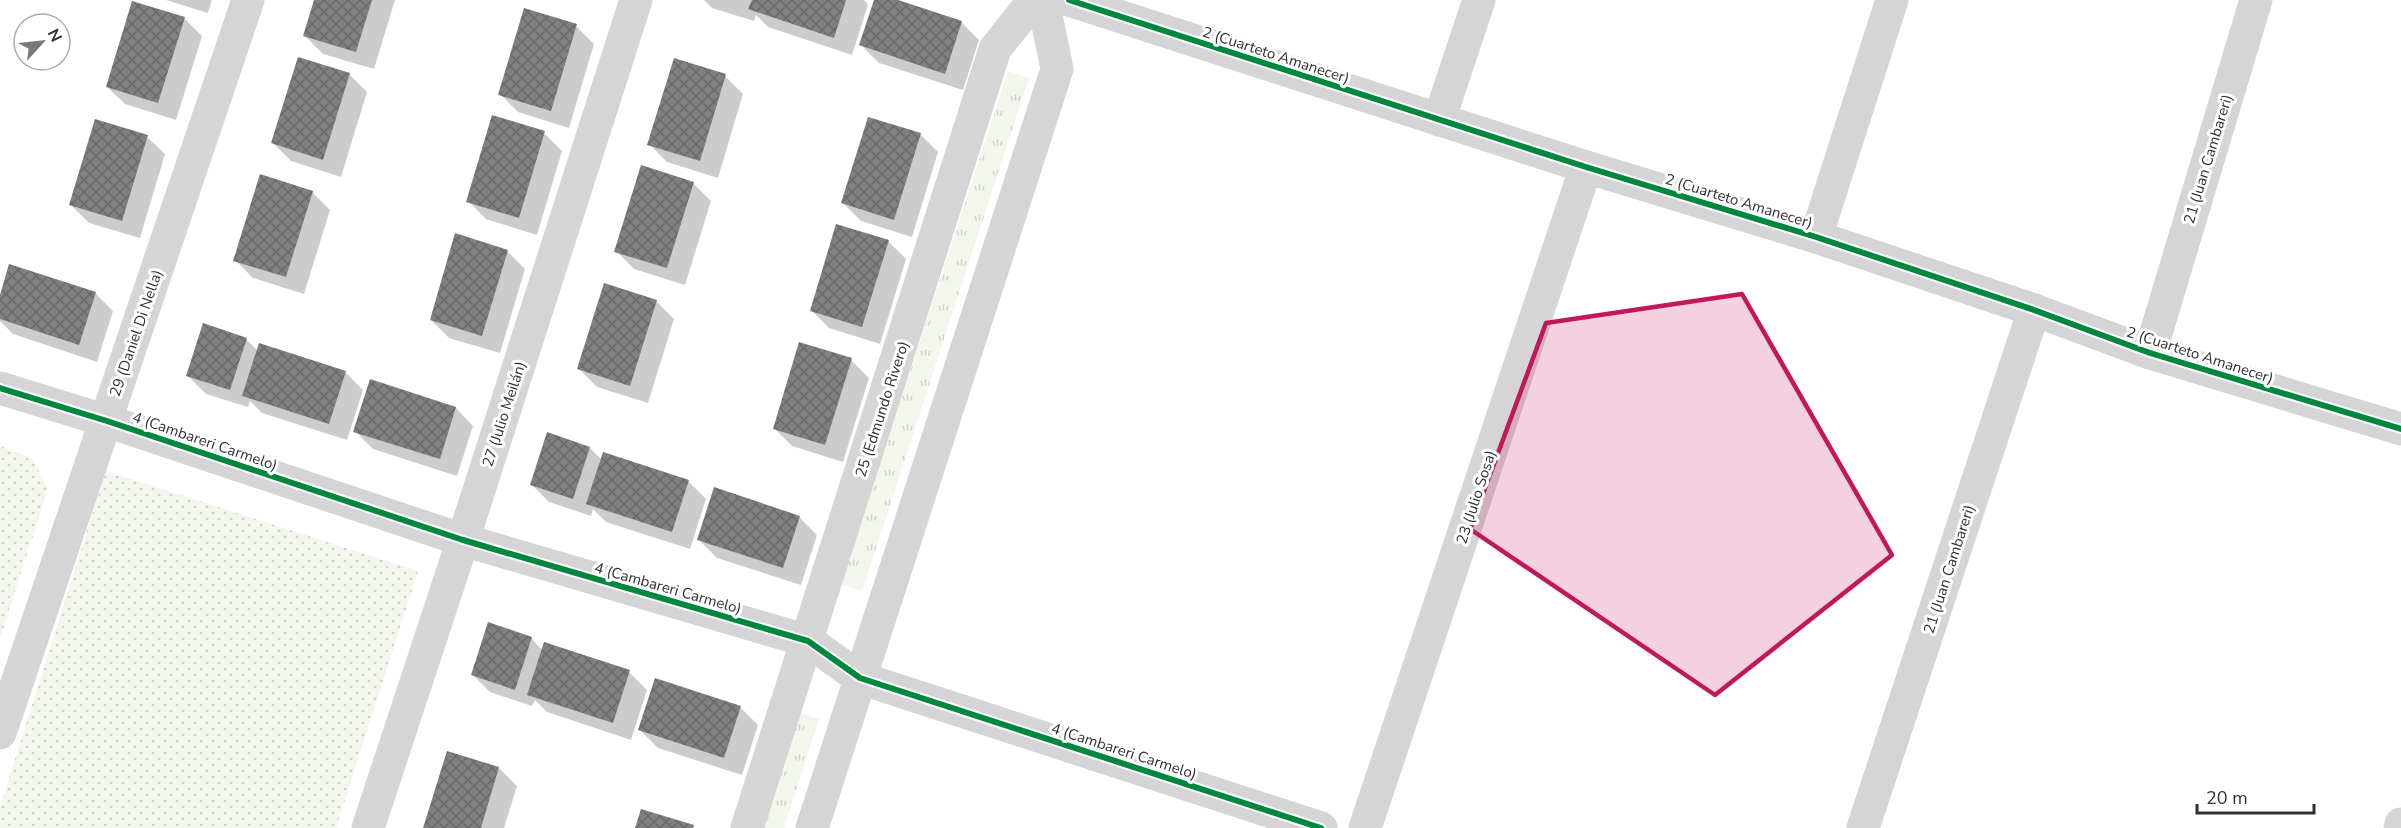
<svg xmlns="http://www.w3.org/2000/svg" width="2401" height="828" font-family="'Nunito Sans',sans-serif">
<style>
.grass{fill:url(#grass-tufts)}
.park{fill:url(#park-dots)}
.shadow{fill:#0003}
.building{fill:url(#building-cross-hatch)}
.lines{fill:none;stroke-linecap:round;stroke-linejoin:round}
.minor{stroke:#d5d5d5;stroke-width:33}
.tertiary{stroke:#d5d5d5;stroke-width:33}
.cycleway-casing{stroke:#fff;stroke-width:10}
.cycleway{stroke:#00873e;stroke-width:6}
.marked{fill:#c2185b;fill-opacity:0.2;stroke:#c2185b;stroke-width:4.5;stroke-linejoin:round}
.labels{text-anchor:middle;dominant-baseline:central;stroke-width:6;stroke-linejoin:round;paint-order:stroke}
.street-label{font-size:15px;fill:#313131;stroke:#fff}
</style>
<defs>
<pattern id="grass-tufts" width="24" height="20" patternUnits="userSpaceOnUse" patternTransform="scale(1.5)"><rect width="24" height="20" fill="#f2f6ed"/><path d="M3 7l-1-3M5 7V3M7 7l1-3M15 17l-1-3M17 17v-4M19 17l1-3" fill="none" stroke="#d0d3cc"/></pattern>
<pattern id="park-dots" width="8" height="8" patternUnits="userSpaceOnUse" patternTransform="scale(1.5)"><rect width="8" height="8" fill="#f2f6ed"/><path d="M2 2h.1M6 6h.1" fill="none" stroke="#d0d3cc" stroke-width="1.8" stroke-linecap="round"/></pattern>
<pattern id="building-cross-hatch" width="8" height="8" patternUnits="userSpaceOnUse" patternTransform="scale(1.5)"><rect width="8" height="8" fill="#808080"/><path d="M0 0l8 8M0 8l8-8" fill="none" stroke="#696969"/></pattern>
</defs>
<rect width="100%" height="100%" fill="#fff"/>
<g class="grass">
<polygon points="1008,71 1029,78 862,591 841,584"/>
<polygon points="798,712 819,719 784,828 761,828"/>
</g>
<g class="park">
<polygon points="0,446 32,458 48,489 0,638"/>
<polygon points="106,471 418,571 336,828 0,828 0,807"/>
</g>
<g class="shadow">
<polygon points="166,0 212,0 208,13"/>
<polygon points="316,0 395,0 374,69 323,54 305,36"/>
<polygon points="704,0 864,0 868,5 852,55 768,27 756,15 754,21 712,8"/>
<polygon points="876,0 893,0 961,22 979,40 963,90 879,63 861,45"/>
<polygon points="184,18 202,36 176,120 125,104 107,87"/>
<polygon points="576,26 594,44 569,128 518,112 500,94"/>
<polygon points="349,74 367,92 341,177 291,161 273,143"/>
<polygon points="725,76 743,94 718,178 667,162 649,144"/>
<polygon points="544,133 562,151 537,235 486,219 468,201"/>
<polygon points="920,134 938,152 912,237 861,221 843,203"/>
<polygon points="147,137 165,154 140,238 89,223 71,205"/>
<polygon points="693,183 711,201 685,285 634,269 616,251"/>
<polygon points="312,192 330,210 304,294 253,278 235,260"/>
<polygon points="888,241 906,259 880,344 829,328 811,310"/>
<polygon points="507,251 525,269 500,353 449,338 431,320"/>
<polygon points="95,293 113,311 97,362 13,334 0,321 0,300"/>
<polygon points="656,301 674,319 648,403 597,387 579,369"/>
<polygon points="246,339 258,351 345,372 363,390 347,440 262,413 250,401 248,407 206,394 188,376"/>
<polygon points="851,360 869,378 843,462 792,446 774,428"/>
<polygon points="456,408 473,426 457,476 373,449 355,431"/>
<polygon points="590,448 602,460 688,481 706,499 690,549 606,522 593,509 591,516 549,502 531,484"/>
<polygon points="799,517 817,535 801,585 717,558 699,540"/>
<polygon points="531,638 543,651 629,672 647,690 631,740 547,712 535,700 532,706 490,692 472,674"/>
<polygon points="740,707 758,725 742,775 658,748 640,730"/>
<polygon points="499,768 517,786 504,828 424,828"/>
</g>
<g class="building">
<polygon points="314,0 372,0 356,52 303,36"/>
<polygon points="752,0 846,0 834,38 748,9"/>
<polygon points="874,0 898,0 962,21 945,74 859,45"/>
<polygon points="132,1 185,17 158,103 106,87"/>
<polygon points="524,8 577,24 551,111 498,95"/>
<polygon points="298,57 350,73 323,160 271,143"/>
<polygon points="674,58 726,74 700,161 647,145"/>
<polygon points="492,115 545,131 519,218 466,202"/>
<polygon points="868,117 921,133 894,220 841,203"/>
<polygon points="95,119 148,135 122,221 69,205"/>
<polygon points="641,165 694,182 667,268 614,252"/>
<polygon points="260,174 313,191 286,277 233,261"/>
<polygon points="836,224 889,240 862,327 810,311"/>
<polygon points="455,233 508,250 482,336 430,320"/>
<polygon points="9,264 96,292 79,345 0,319 0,295"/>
<polygon points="604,283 657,300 630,386 577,369"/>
<polygon points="203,323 247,338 230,390 186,376"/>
<polygon points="799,342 852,358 825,445 773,429"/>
<polygon points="259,343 346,371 329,424 242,396"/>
<polygon points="370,379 456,407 440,459 353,432"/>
<polygon points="547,432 590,447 573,499 530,485"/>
<polygon points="603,452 689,480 672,532 586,504"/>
<polygon points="714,487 800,516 783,568 697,540"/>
<polygon points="488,622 532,637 515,690 471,675"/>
<polygon points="544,642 630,670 613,723 527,695"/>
<polygon points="655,678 741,706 724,758 638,730"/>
<polygon points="447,751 499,767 481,828 423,828"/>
<polygon points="641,809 694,825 693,828 635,828"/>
</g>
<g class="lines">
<g class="minor">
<polyline points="1439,120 1479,0"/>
<polyline points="1816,237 1892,0"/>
<polyline points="2150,353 2256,0"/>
<polyline points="0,388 107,421 463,540 808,641 860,678 1321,828"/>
<polyline points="0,733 248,0"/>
<polyline points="368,828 463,540 636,0"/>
<polyline points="1365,828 1586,167"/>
<polyline points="1863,828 2034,310"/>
<polyline points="2400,828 2401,824"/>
</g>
<g class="tertiary">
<polyline points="1069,0 1586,167 1816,237 2034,310 2150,353 2401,429"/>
<polyline points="747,828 995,49 1034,0"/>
<polyline points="812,828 1057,69 1043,0"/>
</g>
<g class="cycleway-casing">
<g id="cycleway">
<polyline points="1069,0 1586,167 1816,237 2034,310 2150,353 2401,429"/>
<polyline points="0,388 107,421 463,540 808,641 860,678 1321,828"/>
</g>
</g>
<use href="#cycleway" class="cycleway"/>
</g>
<path class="marked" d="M1742,294L1892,555L1715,695L1470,529L1546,323Z"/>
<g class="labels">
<g class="street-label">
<text transform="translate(1276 55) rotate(18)">2 (Cuarteto Amanecer)</text>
<text transform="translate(2208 159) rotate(-73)">21 (Juan Cambareri)</text>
<text transform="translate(1739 201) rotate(17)">2 (Cuarteto Amanecer)</text>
<text transform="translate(136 333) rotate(-71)">29 (Daniel Di Nella)</text>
<text transform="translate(2200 355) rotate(18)">2 (Cuarteto Amanecer)</text>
<text transform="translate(882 409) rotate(-72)">25 (Edmundo Rivero)</text>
<text transform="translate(504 414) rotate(-72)">27 (Julio Meilán)</text>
<text transform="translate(205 441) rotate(19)">4 (Cambareri Carmelo)</text>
<text transform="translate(1476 497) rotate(-72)">23 (Julio Sosa)</text>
<text transform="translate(1949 569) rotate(-72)">21 (Juan Cambareri)</text>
<text transform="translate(668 588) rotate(16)">4 (Cambareri Carmelo)</text>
<text transform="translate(1124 751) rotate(18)">4 (Cambareri Carmelo)</text>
</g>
</g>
<g transform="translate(42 42) rotate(63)"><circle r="28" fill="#ffffff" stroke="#adadad" stroke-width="1.5"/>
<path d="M0-4.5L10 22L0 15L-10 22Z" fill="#797979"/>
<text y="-9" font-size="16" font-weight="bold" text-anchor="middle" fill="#313131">N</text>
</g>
<path d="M2197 804v9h117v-9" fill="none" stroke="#313131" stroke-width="3"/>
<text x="2206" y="804" font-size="18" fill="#313131" stroke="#ffffff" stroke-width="4.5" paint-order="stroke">20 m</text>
</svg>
